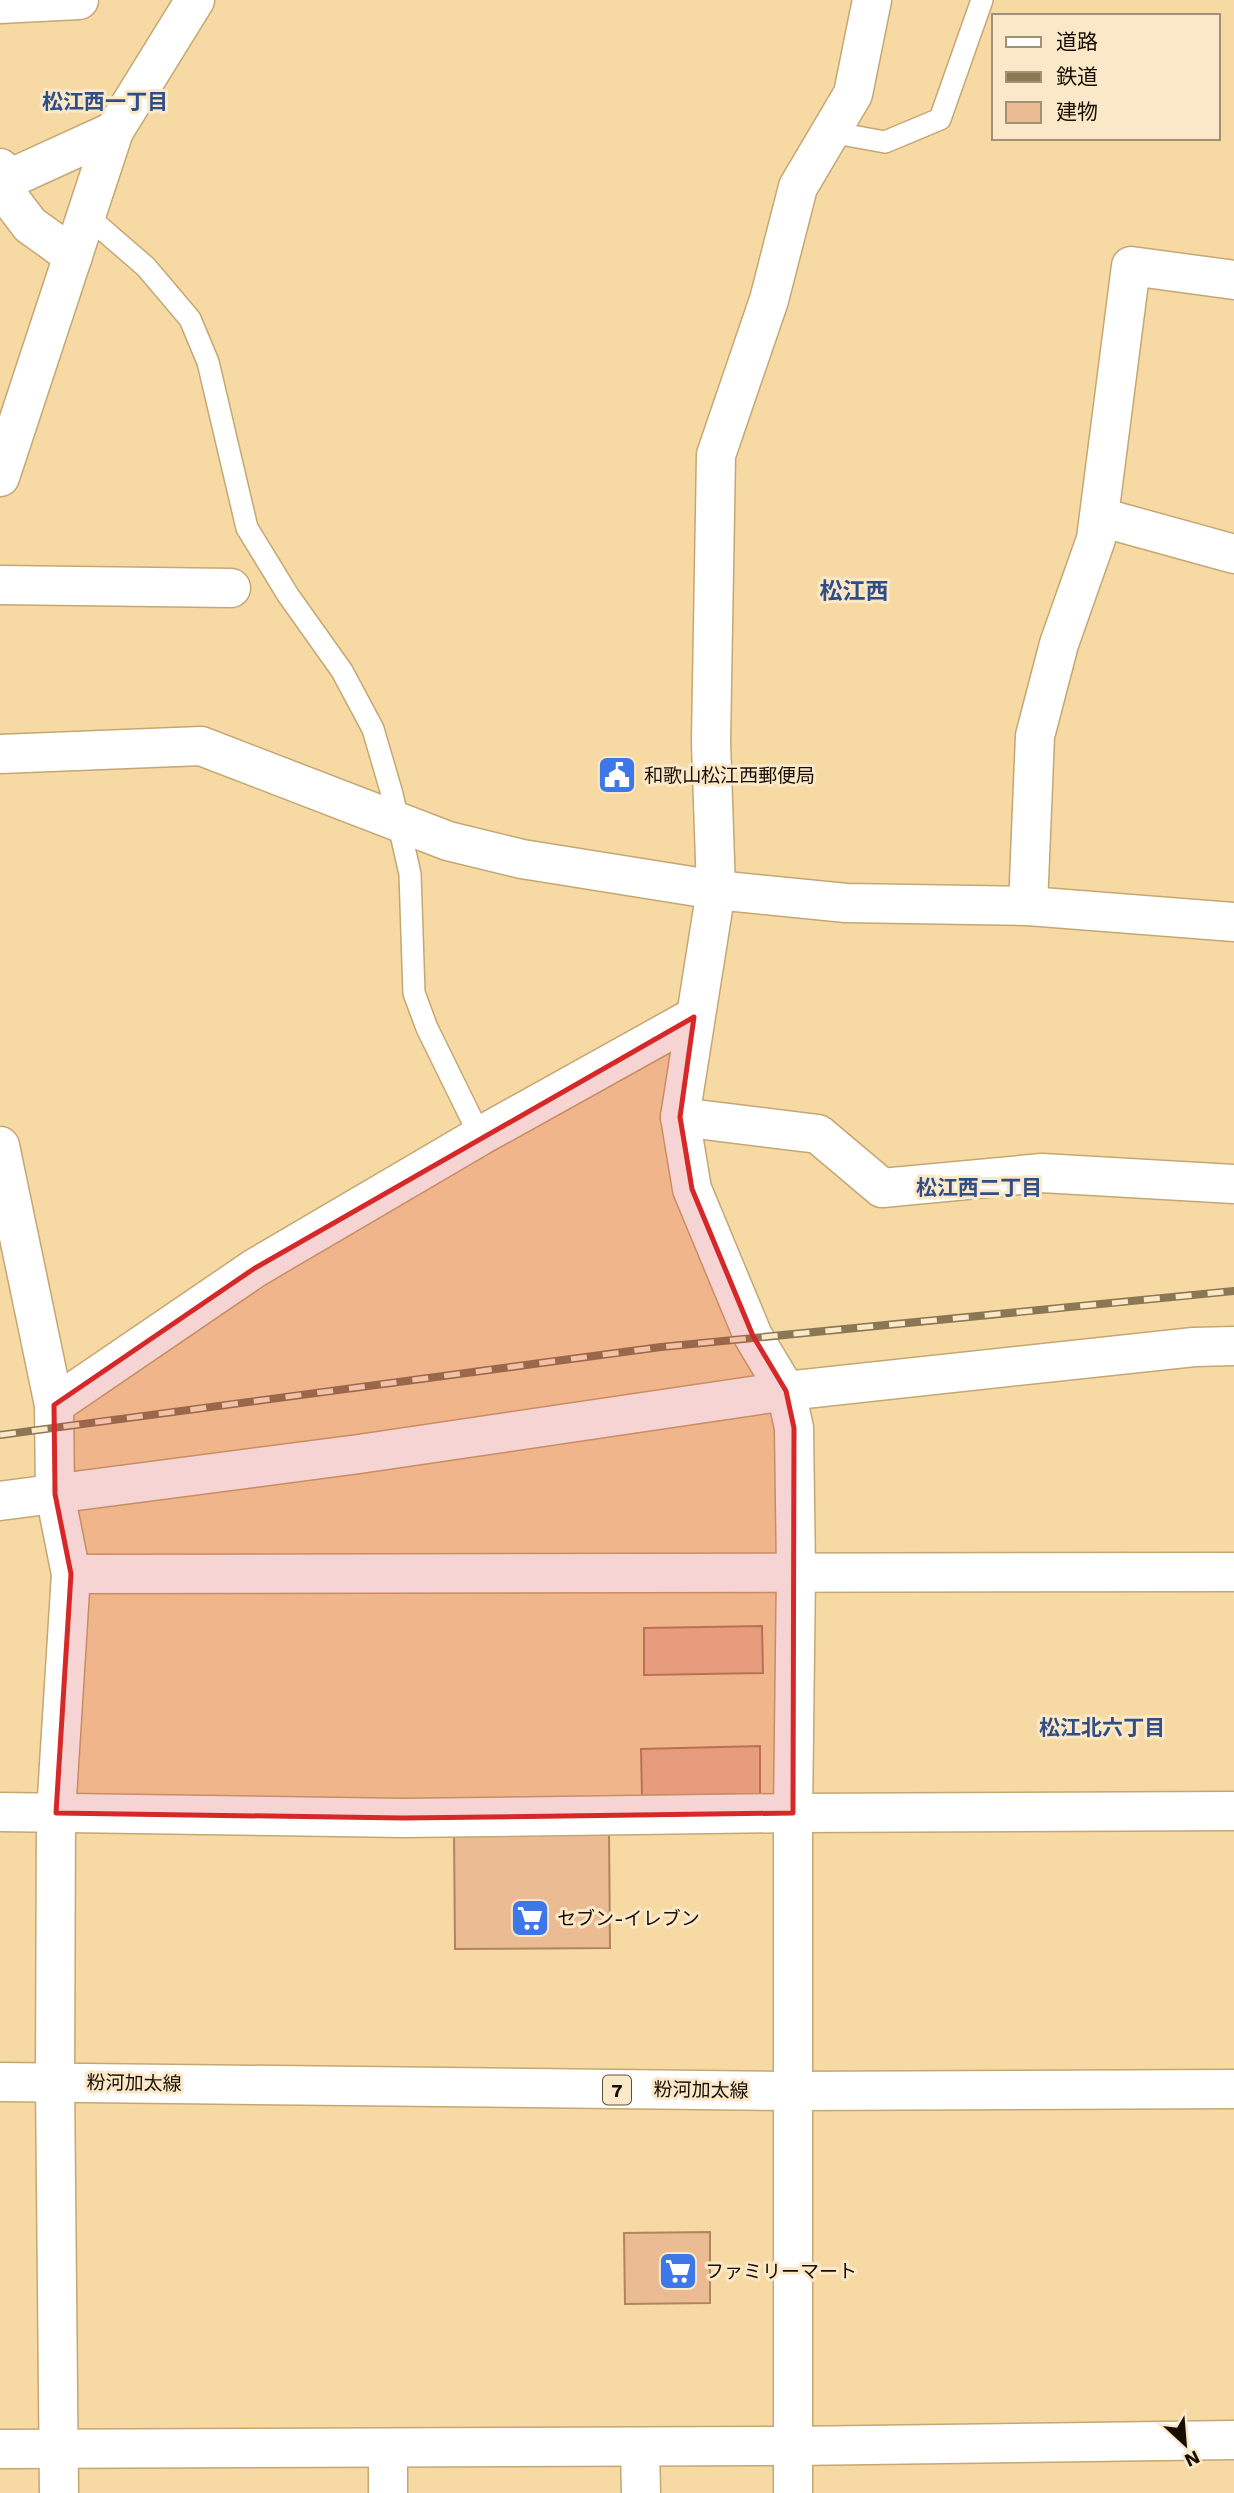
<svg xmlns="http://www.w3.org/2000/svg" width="1234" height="2493" font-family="'Work Sans','Noto Sans JP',sans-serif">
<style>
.building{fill:#ebbb93;stroke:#b1855e;stroke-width:2}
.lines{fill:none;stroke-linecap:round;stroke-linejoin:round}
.service-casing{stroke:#c4a773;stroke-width:24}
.minor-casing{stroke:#c4a773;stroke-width:41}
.tertiary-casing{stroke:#c4a773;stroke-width:41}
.primary-casing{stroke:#c4a773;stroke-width:41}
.service{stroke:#fff;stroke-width:21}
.minor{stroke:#fff;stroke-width:38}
.tertiary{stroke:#fff;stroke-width:38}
.primary{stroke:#fff;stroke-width:38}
.rail-casing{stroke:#8b7754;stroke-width:8}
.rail{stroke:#fae8c8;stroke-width:5;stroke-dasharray:16;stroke-linecap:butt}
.marked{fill:#d62828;fill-opacity:0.2;stroke:#d62828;stroke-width:5;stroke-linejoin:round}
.labels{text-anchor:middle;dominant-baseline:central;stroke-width:6;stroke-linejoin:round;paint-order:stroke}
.shield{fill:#fae8c8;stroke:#5c4f3c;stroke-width:2}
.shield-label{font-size:18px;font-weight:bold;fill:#180e00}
.poi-label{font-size:19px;fill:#180e00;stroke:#fae8c8;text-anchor:start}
.street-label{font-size:19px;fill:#180e00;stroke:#fae8c8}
.neighbourhood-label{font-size:21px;font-weight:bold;fill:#2f4d86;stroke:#fae8c8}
.quarter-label{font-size:23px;font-weight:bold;fill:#2f4d86;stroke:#fae8c8}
</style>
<rect width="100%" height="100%" fill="#f7d9a3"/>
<g class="building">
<polygon points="762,1626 763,1673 644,1675 644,1628"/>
<polygon points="760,1746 760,1794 642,1796 641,1749"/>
<polygon points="609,1830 610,1948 455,1949 454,1832"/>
<polygon points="710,2232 710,2303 625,2304 624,2233"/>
</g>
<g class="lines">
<g class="service-casing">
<g id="service">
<polyline points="830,132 885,142 940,119 982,0"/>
<polyline points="86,215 146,267 190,319 208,362 247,528 288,595 342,671 373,729 392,794 410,874 414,993 427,1028 480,1136"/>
</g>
</g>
<g class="minor-casing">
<g id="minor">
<polyline points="0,4 79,0"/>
<polyline points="0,168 11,200 30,225 73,256"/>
<polyline points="0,183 114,131"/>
<polyline points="0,477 114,131 195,0"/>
<polyline points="1100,517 1234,554"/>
<polyline points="0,585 231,588"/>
<polyline points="0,754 201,746 448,841 522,859 716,890 846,903 1028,906 1234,922"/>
<polyline points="1028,906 1035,736 1059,644 1096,539 1131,266 1234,280"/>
<polyline points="680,1117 818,1134 882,1188 1042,1173 1234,1184"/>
<polyline points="0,1146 54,1405 55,1494 71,1574 56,1813 55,2082 59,2493"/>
<polyline points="54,1405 255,1268 480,1136 694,1017"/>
<polyline points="0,1501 359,1454 786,1391 1194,1347 1234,1346"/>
<polyline points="71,1574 1234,1572"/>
<polyline points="0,1812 403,1818 793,1813 1234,1811"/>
<polyline points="793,2446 1234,2440"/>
<polyline points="640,2447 641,2493"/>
<polyline points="388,2448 388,2493"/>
<polyline points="793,2493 793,1813 796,1573 794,1428 786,1391 753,1336 692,1189 680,1117 716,890 711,742 716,455 769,300 798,187 853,94 872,0"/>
</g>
</g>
<g class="tertiary-casing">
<polyline id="tertiary" points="0,2449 793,2446"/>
</g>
<g class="primary-casing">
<polyline id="primary" points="0,2082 795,2091 1234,2089"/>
</g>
<use href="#service" class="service"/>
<use href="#minor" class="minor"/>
<use href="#tertiary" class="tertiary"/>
<use href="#primary" class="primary"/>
<g class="rail-casing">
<polyline id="rail" points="0,1435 661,1347 1234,1291"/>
</g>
<use href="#rail" class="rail"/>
</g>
<path class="marked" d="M694,1017L680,1117L692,1189L753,1336L786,1391L794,1428L793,1813L403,1818L56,1813L71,1574L55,1494L54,1405L255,1268Z"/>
<defs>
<g id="civic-square" transform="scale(2.0125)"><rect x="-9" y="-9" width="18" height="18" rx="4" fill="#3e78e8" stroke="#fae8c8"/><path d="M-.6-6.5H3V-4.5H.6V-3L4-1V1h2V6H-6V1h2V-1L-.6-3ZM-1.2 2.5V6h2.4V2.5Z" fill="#fff"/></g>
<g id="supermarket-square" transform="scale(2.0125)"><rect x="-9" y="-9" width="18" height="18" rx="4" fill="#3e78e8" stroke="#fae8c8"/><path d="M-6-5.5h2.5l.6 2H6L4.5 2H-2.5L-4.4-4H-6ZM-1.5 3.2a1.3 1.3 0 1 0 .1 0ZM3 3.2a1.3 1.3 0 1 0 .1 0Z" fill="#fff"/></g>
</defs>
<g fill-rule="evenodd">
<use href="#civic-square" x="617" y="775"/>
<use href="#supermarket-square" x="530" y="1918"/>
<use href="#supermarket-square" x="678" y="2271"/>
</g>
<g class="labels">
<rect class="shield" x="603" y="2075.5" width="28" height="29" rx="5"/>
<g class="shield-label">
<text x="617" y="2090">7</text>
</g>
<g class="poi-label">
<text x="644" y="775">和歌山松江西郵便局</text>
<text x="557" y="1918">セブン-イレブン</text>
<text x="705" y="2271">ファミリーマート</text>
</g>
<g class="street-label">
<text transform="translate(134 2083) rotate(1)">粉河加太線</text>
<text transform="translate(701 2090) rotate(1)">粉河加太線</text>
</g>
<g class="neighbourhood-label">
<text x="105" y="101">松江西一丁目</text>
<text x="979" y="1187">松江西二丁目</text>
<text x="1102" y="1727">松江北六丁目</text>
</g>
<g class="quarter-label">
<text x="854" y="591">松江西</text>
</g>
</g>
<rect x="992" y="14" width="228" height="126" fill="#fae8c8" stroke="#a09178" stroke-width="2"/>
<rect x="1006" y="37" width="35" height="10" fill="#ffffff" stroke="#a09178" stroke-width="2"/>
<text x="1056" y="49" font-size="21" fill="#180e00">道路</text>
<rect x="1006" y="72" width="35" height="10" fill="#8b7754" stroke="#a09178" stroke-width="2"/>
<text x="1056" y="84" font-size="21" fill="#180e00">鉄道</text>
<rect x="1006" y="102" width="35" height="21" fill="#ebbb93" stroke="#a09178" stroke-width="2"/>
<text x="1056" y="119" font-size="21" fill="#180e00">建物</text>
<g transform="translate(1185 2444) rotate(154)" stroke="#fae8c8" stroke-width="5" paint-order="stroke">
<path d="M0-5L12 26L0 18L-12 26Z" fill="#180e00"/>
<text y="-10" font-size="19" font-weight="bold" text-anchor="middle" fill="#180e00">N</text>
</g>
</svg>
